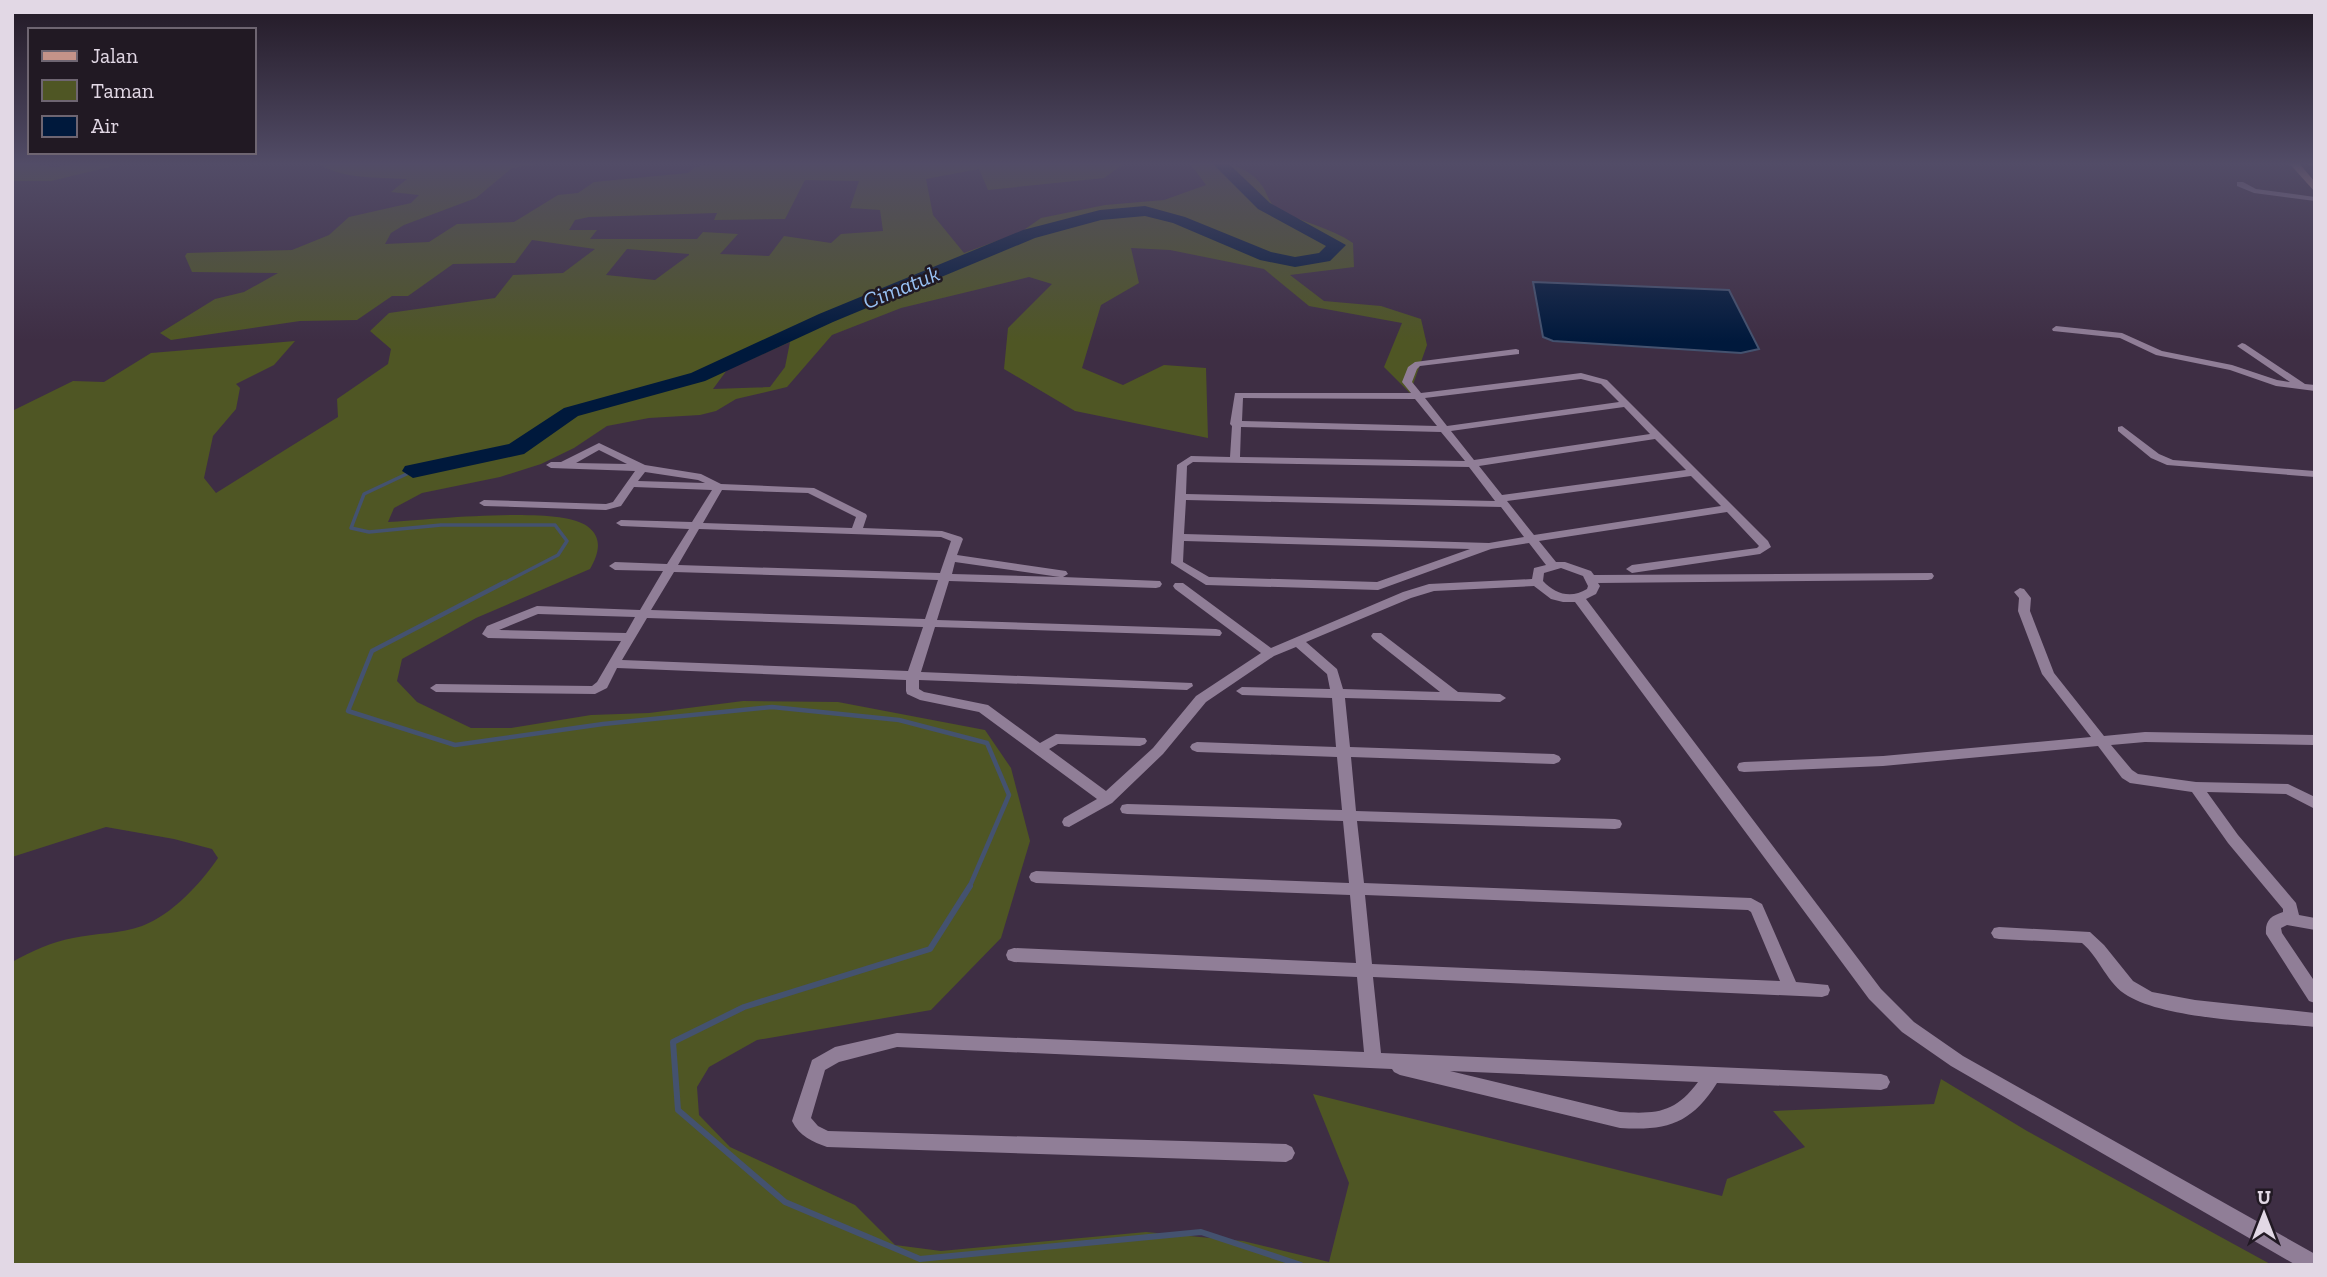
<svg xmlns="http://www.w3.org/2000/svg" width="2327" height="1277" font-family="'Zilla Slab',serif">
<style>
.green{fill:#4f5624;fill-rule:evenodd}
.water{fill:#00193c;stroke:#44526f;stroke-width:2}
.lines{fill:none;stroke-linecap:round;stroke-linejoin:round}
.stream-far2{stroke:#44526f;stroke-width:3.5}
.stream-far1{stroke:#44526f;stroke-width:4.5}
.stream{stroke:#44526f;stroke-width:6}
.river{fill:#00193c;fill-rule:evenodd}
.minor{fill:#907e97;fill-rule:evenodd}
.primary{fill:#c49389;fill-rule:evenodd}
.labels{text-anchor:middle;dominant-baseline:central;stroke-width:5;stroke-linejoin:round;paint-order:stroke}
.far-water-label{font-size:23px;font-style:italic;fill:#98c1f4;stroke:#211923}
</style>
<rect width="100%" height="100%" fill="#3e2e44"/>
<g class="green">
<polygon points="28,162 47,162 38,165 56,167 79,162 130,162 51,181 12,181 12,165"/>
<path d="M316,162H552L512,168L476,198L404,225L391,233L385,244L429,242L457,224L514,222L558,195L578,193L594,182L688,173L695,167L724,162H1127L1104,178L988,190L979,169L926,179L933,215L964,253L1021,232L1041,218L1105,205L1164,200L1206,185L1189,162C1215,162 1246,161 1263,187C1268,195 1269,204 1278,209C1302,223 1330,227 1353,243L1354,267L1290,275L1324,301L1381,306L1421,319L1427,345L1410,393L1384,367L1402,323L1309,306L1264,269L1170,250L1131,248L1139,283L1101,305L1082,368L1123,385L1164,365L1206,368L1208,438L1075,411L1004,369L1008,328L1052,284L1029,277L901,308L832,335L787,387L736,399L716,411L700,415L649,418L607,426L574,448L541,464L500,477L422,493L394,508L388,522C428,520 559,505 587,526C604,538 598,555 590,569L476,618L402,659L397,681L417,702L471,728H511L591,715L649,713L743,701L838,702L985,730L1011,768L1030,841L1001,938L931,1010L757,1040L709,1067L697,1087L699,1115L730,1147L855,1205L895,1245L941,1251L1146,1232L1243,1241L1329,1262L1349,1183L1313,1094L1722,1196L1727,1179L1805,1147L1773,1111L1934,1104L1941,1079L2027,1131L2272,1265H12V962C32,951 51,942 73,938C95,933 121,934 142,926C173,914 200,884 218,858L212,849L174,839L106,827L12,857V411L73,381L104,382L151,353L295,341L274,365L236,384L240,388L236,409L213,436L204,478L216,493L338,417L337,399L388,364L391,349L370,331L389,313L495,298L513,275L563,273L595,249L532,240L515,263L453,264L408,296H392L357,320L300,321L171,340L160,333L215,299L244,292L278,273L192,272L185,256L187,253L292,250L329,235L349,217L411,203L419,195L391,192L407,179C377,177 341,180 316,162ZM805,180L859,181L850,208L880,210L883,231L841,234L831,243L784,236L769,256L720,254L738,234L703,232L697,239H590L597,230H569L575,220L589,217L717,213L714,220L785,219ZM627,249L689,254V255L655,280L606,275ZM790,342L785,367L770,387L713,389L727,370Z"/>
</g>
<polygon class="water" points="1533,282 1729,290 1759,349 1741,353 1553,341 1543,337"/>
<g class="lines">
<polyline class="stream-far2" points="413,471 364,494 351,528 369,532 441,525 555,525 567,541 558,555 502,584"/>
<polyline class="stream-far1" points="505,582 372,651 348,711 455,745 603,724 772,707 899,720 987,743 1009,795 969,888"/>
<polyline class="stream" points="970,886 930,949 744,1007 673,1042 678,1110 785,1202 920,1259 1201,1232 1301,1265"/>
<polygon class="river" points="1211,162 1227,162 1270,203 1346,245 1330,261 1295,267 1260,260 1173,223 1145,216 1101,220 1035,238 833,322 705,381 578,416 524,454 413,478 402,471 405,466 509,444 564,408 691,373 819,314 1023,230 1100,210 1145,206 1185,217 1271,252 1295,257 1319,253 1326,246 1258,209"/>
<g class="minor">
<polygon points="2299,162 2315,162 2315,166"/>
<polygon points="2237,182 2243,182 2256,189 2315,197 2315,201 2254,193 2237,186"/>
<polygon points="2056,326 2122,333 2162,351 2232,365 2277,380 2290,382 2237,346 2242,343 2245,344 2305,384 2315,385 2315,391 2276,386 2230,370 2156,355 2120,338 2053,331 2052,329"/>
<path d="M1516,349L1519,350V354L1420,366L1417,369L1412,382L1421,393L1581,373L1607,380L1768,541L1771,547L1760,554L1632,573L1626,569L1632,565L1757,548L1759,546L1727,512L1539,541L1556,562H1565L1591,571L1594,575L1932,573L1934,576L1932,579L1928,580L1598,583L1600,586L1596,594L1586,599L1881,989L1914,1022L1963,1056L2315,1254V1265H2296L1951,1066L1902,1032L1869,999L1575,602H1563L1551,599L1534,586L1434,591L1411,598L1306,642L1337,669L1343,689L1440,692L1373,639L1371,636L1373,633H1381L1458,692L1500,694L1506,698L1500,702L1345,698L1350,747L1554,754L1559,756L1561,759L1559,762L1554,764L1351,757L1356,811L1615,819L1620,820L1622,824L1620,828L1615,829L1357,821L1364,883L1751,898L1762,904L1796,982L1828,985L1830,990L1828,995L1822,997L1373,977L1381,1053L1881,1074L1887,1076L1890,1082L1887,1088L1881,1090L1717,1083C1691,1124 1667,1131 1620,1128L1400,1075L1394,1072L1392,1069L897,1047L839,1062L825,1070L811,1118L818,1126L828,1131L1286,1144L1292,1147L1295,1153L1292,1159L1286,1162L827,1147C813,1142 799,1136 792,1121L812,1060L835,1047L897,1033L1364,1052L1357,977L1014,962L1008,960L1006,955L1008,950L1014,948L1356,963L1350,895L1036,883L1031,881L1029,877L1031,873L1036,871L1349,883L1343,821L1127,814L1122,813L1120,809L1122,805L1127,804L1342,810L1337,757L1197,752L1192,750L1190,747L1192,744L1197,742L1336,747L1332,698L1242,695L1236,691L1242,687L1330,689L1327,674L1296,647L1274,656L1206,702L1163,754L1112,803L1069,827L1064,826L1062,822L1064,818L1097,799L979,712L920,700L907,694L906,691V680L617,668L607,688L595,694L436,692L430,688L436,684L592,686L597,682L621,641L488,638L482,634L487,626L537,606L640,610L663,571L615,570L609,566L615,562L667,564L689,529L621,526L616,523L621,520L692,522L712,490L634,487L621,506L606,510L484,506L479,503L484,500L606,504L613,502L635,471L551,468L546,465L551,462H561L599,443L645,465L701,474L721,484L814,488L866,514L867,516L863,528L942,531L961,537L963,539L957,555L1066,571L1068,574L1063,577L1160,581L1162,584L1160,587L1156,588L949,581L937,620L1216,629L1220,630L1222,633L1220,636L935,627L921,672L1192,683L1193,686L1187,690L919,680V689L924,692L988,705L1040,743L1056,734L1145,738L1147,741L1145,744L1140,746L1058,744L1049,749L1106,791L1153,748L1196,696L1261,653L1175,589L1173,586L1175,583H1183L1271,648L1403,592L1429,584L1532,579L1534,568L1546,565L1529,543L1491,549L1378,590L1206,585L1171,563L1177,465L1191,456L1230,457L1232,426L1230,424L1235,393H1411L1402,382L1408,367L1415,362ZM1581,379L1601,384L1619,402L1447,426L1425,398ZM1243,398L1415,399L1437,426L1242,421ZM1624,407L1650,434L1474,460L1451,431ZM1241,427L1441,432L1465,461L1240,457ZM1655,439L1686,470L1502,495L1479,466ZM599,450L627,464L576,463ZM1193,462L1469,467L1495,501L1186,494L1187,466ZM645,472L698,480L705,483L638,481ZM1691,476L1721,506L1534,535L1507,501ZM722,490L808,493L856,517L852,528L703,523ZM1186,500L1501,507L1524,537L1489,543L1184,534ZM699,529L941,537L951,541L940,573L678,565ZM1184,541L1470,549L1377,582L1209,577L1183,562ZM955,562L1060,577L952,574ZM1561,568L1583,576L1588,586L1587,589C1571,599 1555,594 1543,581L1544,573ZM674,572L938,580L925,619L651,610ZM538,614L635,617L626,633L499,630ZM647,618L923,627L908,671L622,660ZM1365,895L1748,910L1751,912L1780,981L1372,964ZM1450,1071L1698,1082C1675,1113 1657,1114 1620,1112Z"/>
<polygon points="2122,426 2159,454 2173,460 2315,471 2315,477 2167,465 2151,458 2118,431 2118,427"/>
<path d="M2020,588L2024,589L2031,598L2030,611L2054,673L2104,736L2145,732L2315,735V745L2145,742L2111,745L2132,770L2138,774L2196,782L2288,784L2315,797V809L2286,794L2207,792L2238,835L2296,903L2299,915L2315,918V930L2287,925L2281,928L2282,933L2315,982V1003L2309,1001L2266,934C2265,920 2271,916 2283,912V909L2228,843L2192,792L2130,783L2122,778L2098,746L1883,766L1744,772L1739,771L1737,767L1739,763L1744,762L1883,756L2091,737L2042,674L2018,611L2019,598L2014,592Z"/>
<path d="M1999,927L2090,932L2104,945L2133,981L2152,992L2195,1000L2315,1013V1027C2266,1022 2169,1020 2128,996C2107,984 2100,958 2082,943L1999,939L1994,938L1991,933L1994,928Z"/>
</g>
<polygon class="primary" points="2288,162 2298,162 2315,182 2315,192"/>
</g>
<linearGradient id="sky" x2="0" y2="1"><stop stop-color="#221925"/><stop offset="0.48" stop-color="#524c67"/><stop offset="1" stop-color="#524c67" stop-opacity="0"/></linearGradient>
<rect width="2327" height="341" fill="url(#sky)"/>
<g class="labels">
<g class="far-water-label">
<text transform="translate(901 287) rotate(-22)">Cimatuk</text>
</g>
</g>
<rect width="2327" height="1277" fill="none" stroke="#e2d8e5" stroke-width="28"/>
<rect x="28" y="28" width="228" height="126" fill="#211923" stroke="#6e6571" stroke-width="2"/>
<rect x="42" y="51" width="35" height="10" fill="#c49389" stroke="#6e6571" stroke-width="2"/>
<text x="91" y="63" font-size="21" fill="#e2d8e5">Jalan</text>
<rect x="42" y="80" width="35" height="21" fill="#4f5624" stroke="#6e6571" stroke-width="2"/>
<text x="91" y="98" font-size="21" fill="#e2d8e5">Taman</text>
<rect x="42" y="116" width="35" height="21" fill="#00193c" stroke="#6e6571" stroke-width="2"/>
<text x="91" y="133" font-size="21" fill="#e2d8e5">Air</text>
<g transform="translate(2264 1214)" stroke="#211923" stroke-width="5" paint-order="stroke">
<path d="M0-5L12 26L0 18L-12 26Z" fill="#e2d8e5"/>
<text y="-10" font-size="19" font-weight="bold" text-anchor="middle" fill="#e2d8e5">U</text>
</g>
</svg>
